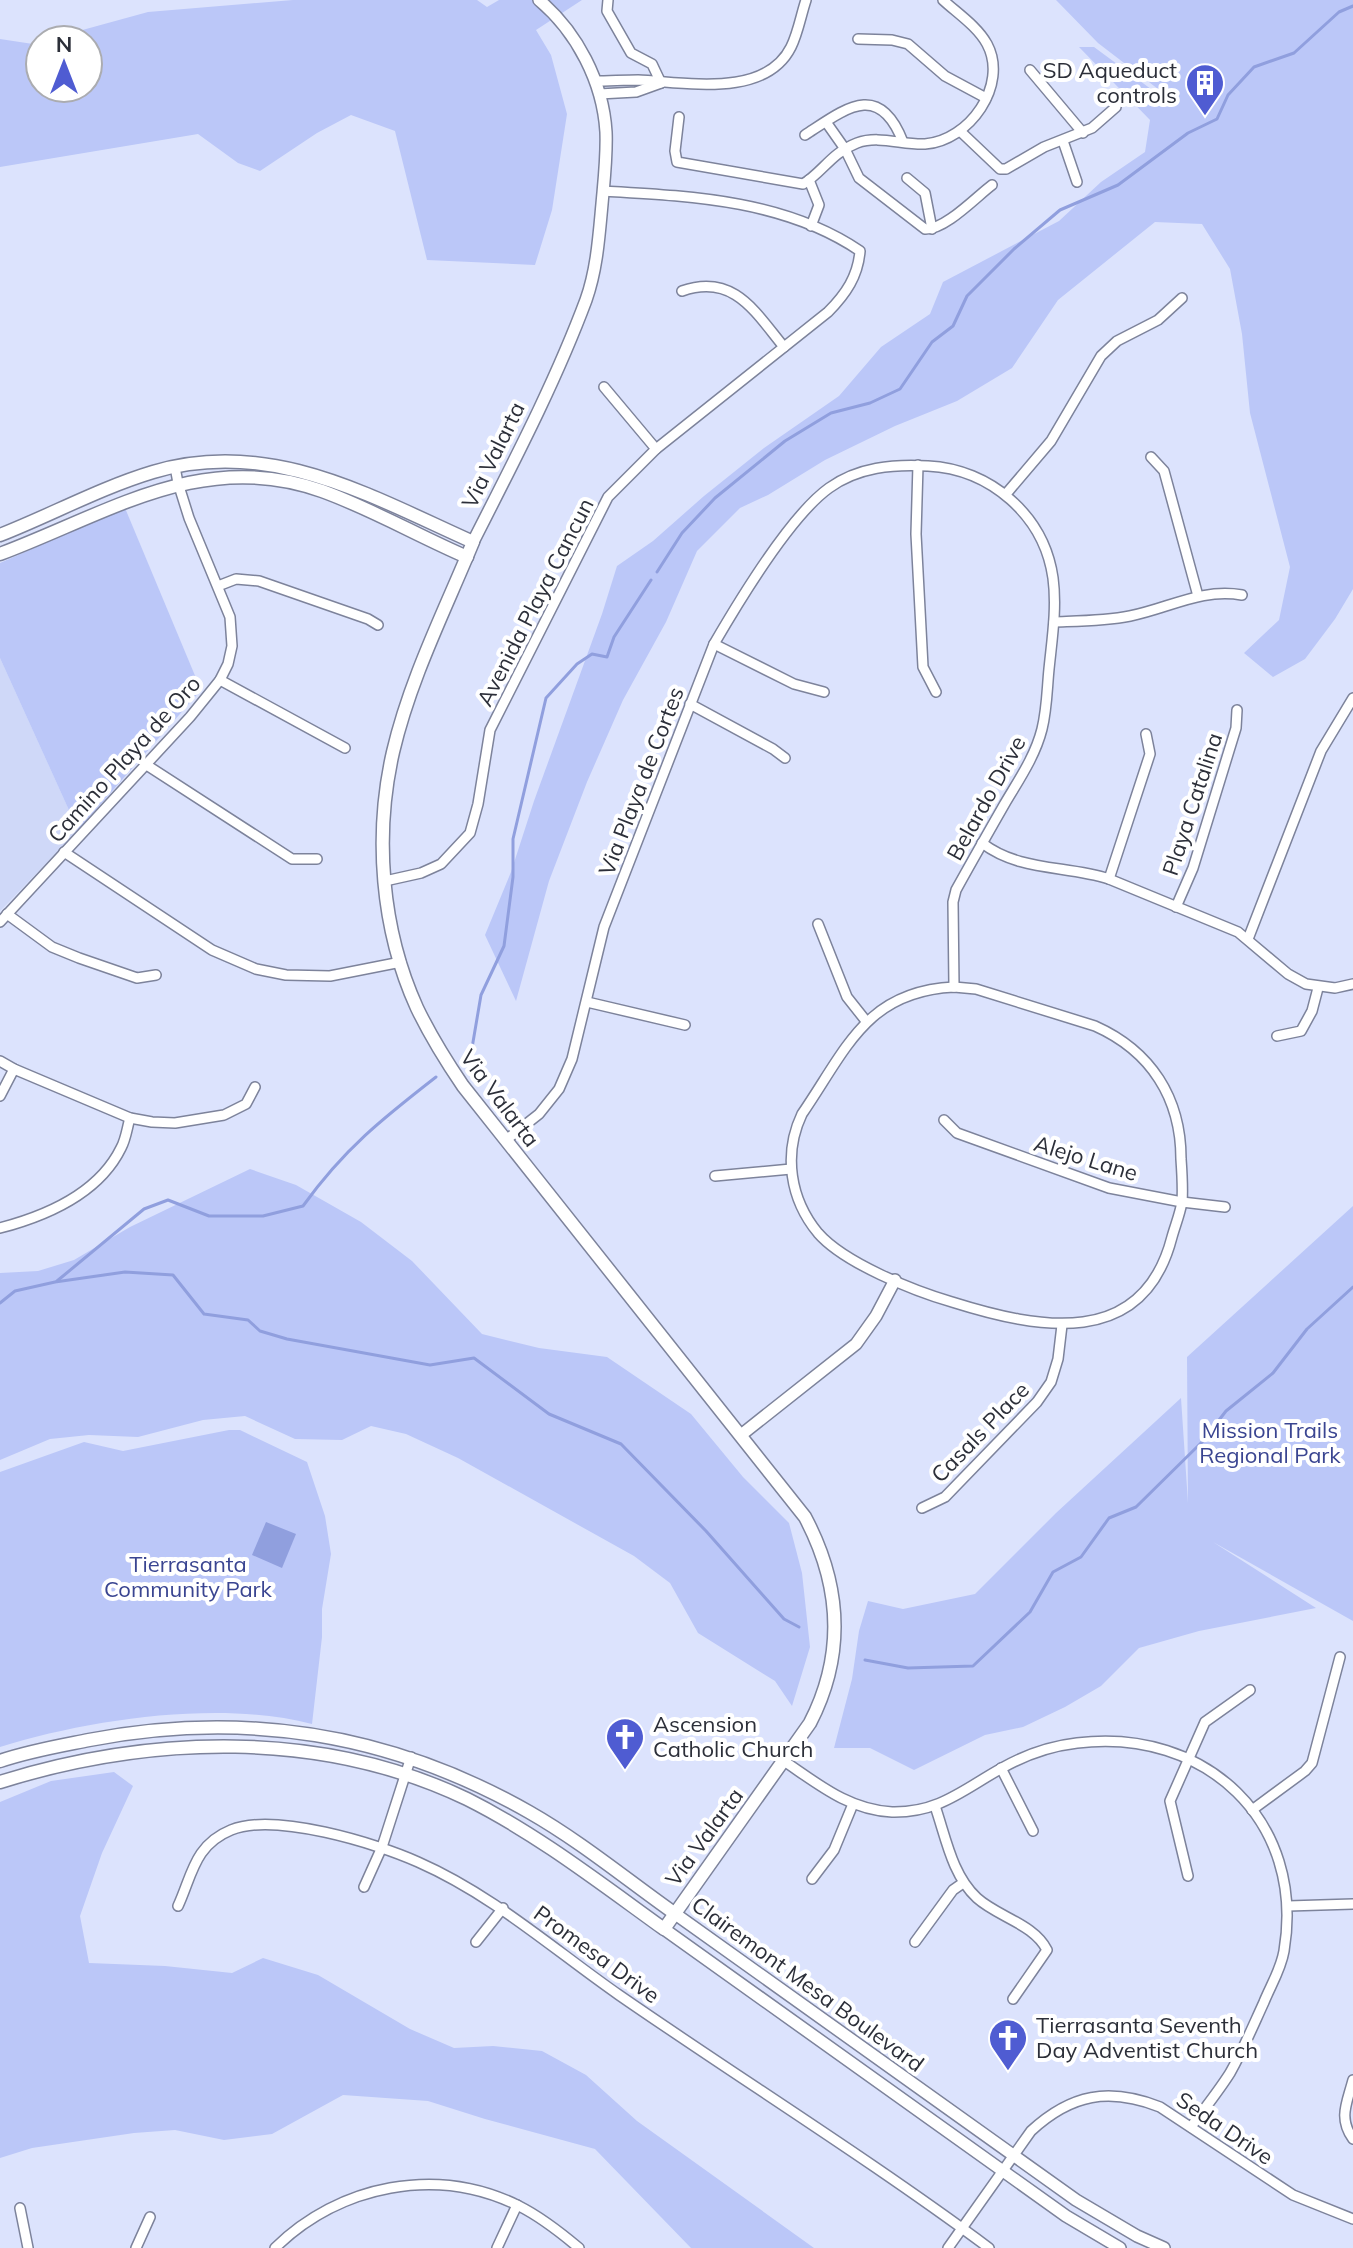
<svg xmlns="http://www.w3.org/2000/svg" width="1353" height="2248" font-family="Mulish,sans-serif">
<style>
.built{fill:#cfd8f8}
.green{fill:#bbc7f8}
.water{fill:#909fde}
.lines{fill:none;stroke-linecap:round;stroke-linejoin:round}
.stream{stroke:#909fde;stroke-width:3}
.minor-casing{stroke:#7d839b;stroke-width:12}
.tertiary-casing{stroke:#7d839b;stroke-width:14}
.secondary-casing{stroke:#7d839b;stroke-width:15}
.minor{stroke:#fff;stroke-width:9}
.tertiary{stroke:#fff;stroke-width:11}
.secondary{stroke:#fff;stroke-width:12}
.labels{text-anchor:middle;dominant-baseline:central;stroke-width:8;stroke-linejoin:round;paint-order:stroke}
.poi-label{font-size:22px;fill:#2c2f39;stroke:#fff;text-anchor:start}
.street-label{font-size:22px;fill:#2c2f39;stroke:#fff}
.park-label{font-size:22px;fill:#3a4591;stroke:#fff}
</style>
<rect width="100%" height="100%" fill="#dce3fd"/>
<polygon class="built" points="0,658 78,830 0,911"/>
<g class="green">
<polygon points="293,0 477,0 487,7 499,0 582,0 536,30 551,55 567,114 552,210 535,265 427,260 395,131 351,115 317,133 260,171 238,163 198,134 0,167 0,39 33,44 40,42 40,88 88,88 88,40 46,40 148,12"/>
<polygon points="1056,0 1353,0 1353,589 1335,619 1305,659 1273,677 1244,653 1279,620 1290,567 1250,413 1242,334 1230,269 1202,224 1155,222 1058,300 1012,368 957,401 895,426 825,460 768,495 740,508 697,551 666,622 623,700 587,782 549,881 516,1001 485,935 511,872 534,801 602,614 617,566 653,541 704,496 764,448 839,396 881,347 930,314 943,282 1059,221 1101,182 1145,152 1150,120 1079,47 1094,47 1155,92 1158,89 1098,43"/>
<polygon points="125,508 201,690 78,830 0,658 0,563"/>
<polygon points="250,1169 296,1185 361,1222 412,1261 482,1334 539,1348 607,1357 691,1414 743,1477 789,1523 802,1573 810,1647 792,1706 775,1681 698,1633 670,1583 634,1556 458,1458 406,1434 371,1426 342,1440 295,1439 245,1416 203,1420 138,1437 89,1435 50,1439 0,1460 0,1273 38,1271 74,1260 130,1227"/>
<polygon points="1353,1206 1353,1621 1213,1542 1316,1608 1199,1631 1139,1648 1101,1686 1065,1707 1023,1727 985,1735 914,1770 870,1748 834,1748 852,1679 859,1631 868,1601 903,1609 975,1594 1056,1513 1181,1398 1188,1503 1187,1357"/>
<path d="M229,1430H240L307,1462L325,1516L331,1554L322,1609V1637L312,1724C221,1700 90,1719 0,1747V1472L84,1442L123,1451Z"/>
<polygon points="114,1772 133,1786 102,1853 80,1916 89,1963 165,1966 232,1973 263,1958 318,1975 410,2029 454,2048 493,2046 542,2051 586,2075 637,2121 814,2248 691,2248 595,2149 485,2119 428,2101 343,2095 272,2134 224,2140 175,2130 134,2133 32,2148 0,2158 0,1802 51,1781"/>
</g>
<polygon class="water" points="266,1522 296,1534 282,1568 252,1555"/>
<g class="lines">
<g class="stream">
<polyline points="657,572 682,533 715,498 785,441 831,413 870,403 900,389 932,342 953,326 967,296 1014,249 1060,210 1118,185 1188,133 1217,119 1228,95 1254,67 1294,53 1339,12 1353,6"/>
<polyline points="472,1048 481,995 504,946 513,877 513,839 546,698 577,664 592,654 607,657 614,637 651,580"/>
<path d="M57,1281L144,1209L168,1200L209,1216H263L303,1206C344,1149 382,1119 436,1077"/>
<polyline points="0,1303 15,1291 55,1282 125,1272 173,1275 204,1314 248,1320 260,1331 287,1339 430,1365 474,1358 549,1414 621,1444 706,1531 784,1619 799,1627"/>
<polyline points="865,1660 908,1668 973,1666 1030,1612 1053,1572 1081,1557 1109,1518 1136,1507 1202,1442 1226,1411 1273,1373 1307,1329 1353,1287"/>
</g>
<g class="minor-casing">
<g id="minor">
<polyline points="608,0 607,11 631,53 652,64 661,83"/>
<polyline points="858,39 892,40 908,44 945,76 986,98"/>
<polyline points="1030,70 1083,133"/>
<path d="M595,81C609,81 624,80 638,80C684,82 765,99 791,47C798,33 801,15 806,0"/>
<polyline points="599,94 636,92 661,83"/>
<path d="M679,117L675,151L677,162L803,184C822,173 831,153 857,143C879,135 902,145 925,144C969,141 1009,85 987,44C977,26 957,13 943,0"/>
<path d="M826,122L845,149L859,178L925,229C945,230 976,197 992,185"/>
<polyline points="960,131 1000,169 1006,169 1044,147 1092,128 1116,107"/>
<path d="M805,135C845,109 879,80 903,142"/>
<polyline points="1063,141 1077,182"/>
<polyline points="907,178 925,193 932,229"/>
<polyline points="809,180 819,205 811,226"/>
<path d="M682,291C734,273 755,312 784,347"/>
<polyline points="604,387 656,449"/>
<polyline points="1151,457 1164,471 1198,596"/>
<polyline points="918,465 916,534 923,667 936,692"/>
<polyline points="1006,494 1051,441 1101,356 1117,341 1158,320 1182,298"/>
<polyline points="218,586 236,579 259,581 368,619 378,625"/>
<path d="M1054,622C1080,621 1105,621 1130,616C1170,608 1201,588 1242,595"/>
<polyline points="714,644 794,684 824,692"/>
<polyline points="220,680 345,748"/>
<polyline points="690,704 773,749 785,758"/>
<polyline points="145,764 292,859 317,859"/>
<path d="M982,843C1020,872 1066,865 1109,879L1238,932L1288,974L1306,984L1335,988L1353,984"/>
<polyline points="64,852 212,950 256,969 286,975 330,976 401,962"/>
<polyline points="1109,879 1150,754 1146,734"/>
<path d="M385,881L421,873L441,864L470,833L478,804L490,730L608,497L656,449L828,312C846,294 858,276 860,251C785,200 691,196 603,191"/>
<polyline points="1176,907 1193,868 1236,728 1237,710"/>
<polyline points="7,914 52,947 79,958 137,978 156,975"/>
<polyline points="0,922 190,717 220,680 228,664 232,646 230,617 189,518 178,483 175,467"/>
<polyline points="818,924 847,997 866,1021"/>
<polyline points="1248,939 1321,751 1353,698"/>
<path d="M954,987L976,989L1095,1026C1151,1051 1181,1098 1181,1159C1182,1173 1183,1188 1182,1202C1180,1214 1175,1226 1172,1237C1143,1350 1038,1329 952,1302C914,1291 844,1263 818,1233C790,1199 783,1154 802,1114C846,1050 866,991 954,987Z"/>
<polyline points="587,1002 685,1025"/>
<polyline points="1277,1036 1301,1031 1312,1011 1318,988"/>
<polyline points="0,1061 14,1069 130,1118 152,1122 175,1123 224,1115 246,1104 255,1087"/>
<polyline points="0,1096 14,1069"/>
<polyline points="944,1120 957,1133 1109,1188 1182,1202 1225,1207"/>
<path d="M506,1140L539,1114L559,1089L572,1059L604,927L714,644C739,601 790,516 829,488C858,467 893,464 928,466C990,469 1044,515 1053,578C1057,608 1052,639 1049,669C1047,689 1047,709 1042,729C1035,757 1018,781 1004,805C988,833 972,861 956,890L953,902L954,987"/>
<polyline points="715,1176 791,1169"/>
<path d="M0,1228C46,1216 99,1193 121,1148C126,1139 127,1128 130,1118"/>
<polyline points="922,1508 945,1497 1037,1402 1051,1382 1058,1359 1062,1325"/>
<path d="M784,1761C818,1784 849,1810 892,1812C939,1813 964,1789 1002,1768C1025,1755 1051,1746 1077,1743C1205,1727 1306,1821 1284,1951C1281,1969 1271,1985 1264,2002C1253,2026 1243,2050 1230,2073C1218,2092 1204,2109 1191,2127"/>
<polyline points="1001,1768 1033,1831"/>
<path d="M935,1806C946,1838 952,1875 977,1898C998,1917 1034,1924 1047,1950L1013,1999"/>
<polyline points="1252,1810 1305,1771 1312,1763 1340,1657"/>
<polyline points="1188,1876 1170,1801 1205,1722 1250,1690"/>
<polyline points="812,1879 834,1850 853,1804"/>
<polyline points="364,1887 382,1847 411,1757"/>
<path d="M178,1906C192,1876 194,1845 231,1830C274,1812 376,1843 418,1862C493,1895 553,1949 619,1995C742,2080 869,2159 989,2248"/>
<polyline points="1288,1906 1353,1904"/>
<polyline points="476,1942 503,1908"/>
<polyline points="915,1942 953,1890 963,1883"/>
<path d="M1353,2139C1338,2118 1347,2103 1353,2080"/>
<polyline points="20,2208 28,2248"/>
<polyline points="136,2248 150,2217"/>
<path d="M275,2248C339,2185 437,2165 519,2206C541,2217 560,2232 579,2248"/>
<polyline points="497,2248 517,2205"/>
<path d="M948,2248L1031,2131C1071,2094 1109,2087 1160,2107L1293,2195L1353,2219"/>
</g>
</g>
<g class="tertiary-casing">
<g id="tertiary">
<path d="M473,542C513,463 555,383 586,300C597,269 599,236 602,204C604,181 607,156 606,132C603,82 577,32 539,0"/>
<polyline points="741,1435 856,1344 876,1316 895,1280"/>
<polyline points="674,1913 1076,2200 1137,2236 1164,2248"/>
<polyline points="664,1929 1066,2216 1120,2248"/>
</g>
</g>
<g class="secondary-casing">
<g id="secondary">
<path d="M0,535C51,515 100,488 153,472C270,437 370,496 473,542C445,610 410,679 393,752C374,835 381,929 417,1008C430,1035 446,1061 463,1086L805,1517C841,1585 846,1653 810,1723L664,1929C600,1883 537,1834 467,1799C321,1729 151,1735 0,1782"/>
<path d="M0,554C107,514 203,448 322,491C372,509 418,536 467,557"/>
<path d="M0,1761C29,1751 59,1746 89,1740C245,1710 390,1733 529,1812C580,1841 626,1879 674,1913"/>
</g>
</g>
<use href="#minor" class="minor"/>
<use href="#tertiary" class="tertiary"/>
<use href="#secondary" class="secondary"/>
</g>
<defs>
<g id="building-pin" transform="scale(2)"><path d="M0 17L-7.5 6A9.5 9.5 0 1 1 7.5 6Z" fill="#4f5cd2" stroke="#fff"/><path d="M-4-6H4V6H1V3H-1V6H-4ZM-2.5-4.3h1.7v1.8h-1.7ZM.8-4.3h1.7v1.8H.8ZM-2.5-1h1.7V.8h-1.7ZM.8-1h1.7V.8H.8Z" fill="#fff"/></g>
<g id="church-pin" transform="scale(2)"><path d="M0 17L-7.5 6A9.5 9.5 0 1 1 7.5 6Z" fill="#4f5cd2" stroke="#fff"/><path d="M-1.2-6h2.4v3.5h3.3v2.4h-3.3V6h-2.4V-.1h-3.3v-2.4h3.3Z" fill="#fff"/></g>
</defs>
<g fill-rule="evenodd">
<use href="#building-pin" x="1205" y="83"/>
<use href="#church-pin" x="625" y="1737"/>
<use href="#church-pin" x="1008" y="2038"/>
</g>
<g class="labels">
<g class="poi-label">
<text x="1177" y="70" text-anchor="end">SD Aqueduct<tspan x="1177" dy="25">controls</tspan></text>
<text x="653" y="1724">Ascension<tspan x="653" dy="25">Catholic Church</tspan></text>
<text x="1036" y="2025">Tierrasanta Seventh<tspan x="1036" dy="25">Day Adventist Church</tspan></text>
</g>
<g class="street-label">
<text transform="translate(493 455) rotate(-64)">Via Valarta</text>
<text transform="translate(535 602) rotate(-63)">Avenida Playa Cancun</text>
<text transform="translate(124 759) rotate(-48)">Camino Playa de Oro</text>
<text transform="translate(641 781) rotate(-69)">Via Playa de Cortes</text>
<text transform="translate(986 798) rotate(-61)">Belardo Drive</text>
<text transform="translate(1192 804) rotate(-72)">Playa Catalina</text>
<text transform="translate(500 1098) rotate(53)">Via Valarta</text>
<text transform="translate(1086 1158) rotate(17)">Alejo Lane</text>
<text transform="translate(980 1432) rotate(-46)">Casals Place</text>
<text transform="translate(704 1837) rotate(-54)">Via Valarta</text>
<text transform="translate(597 1954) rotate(36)">Promesa Drive</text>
<text transform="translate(808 1984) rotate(36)">Clairemont Mesa Boulevard</text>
<text transform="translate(1225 2128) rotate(34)">Seda Drive</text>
</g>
<g class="park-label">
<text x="1270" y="1430">Mission Trails<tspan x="1270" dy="25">Regional Park</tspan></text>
<text x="188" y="1564">Tierrasanta<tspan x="188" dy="25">Community Park</tspan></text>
</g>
</g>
<g transform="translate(64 64)"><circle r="38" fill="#ffffff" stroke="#abacb0" stroke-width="2"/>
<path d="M0-6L14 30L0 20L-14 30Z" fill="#4f5cd2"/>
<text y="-12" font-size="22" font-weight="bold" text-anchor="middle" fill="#2c2f39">N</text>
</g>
</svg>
